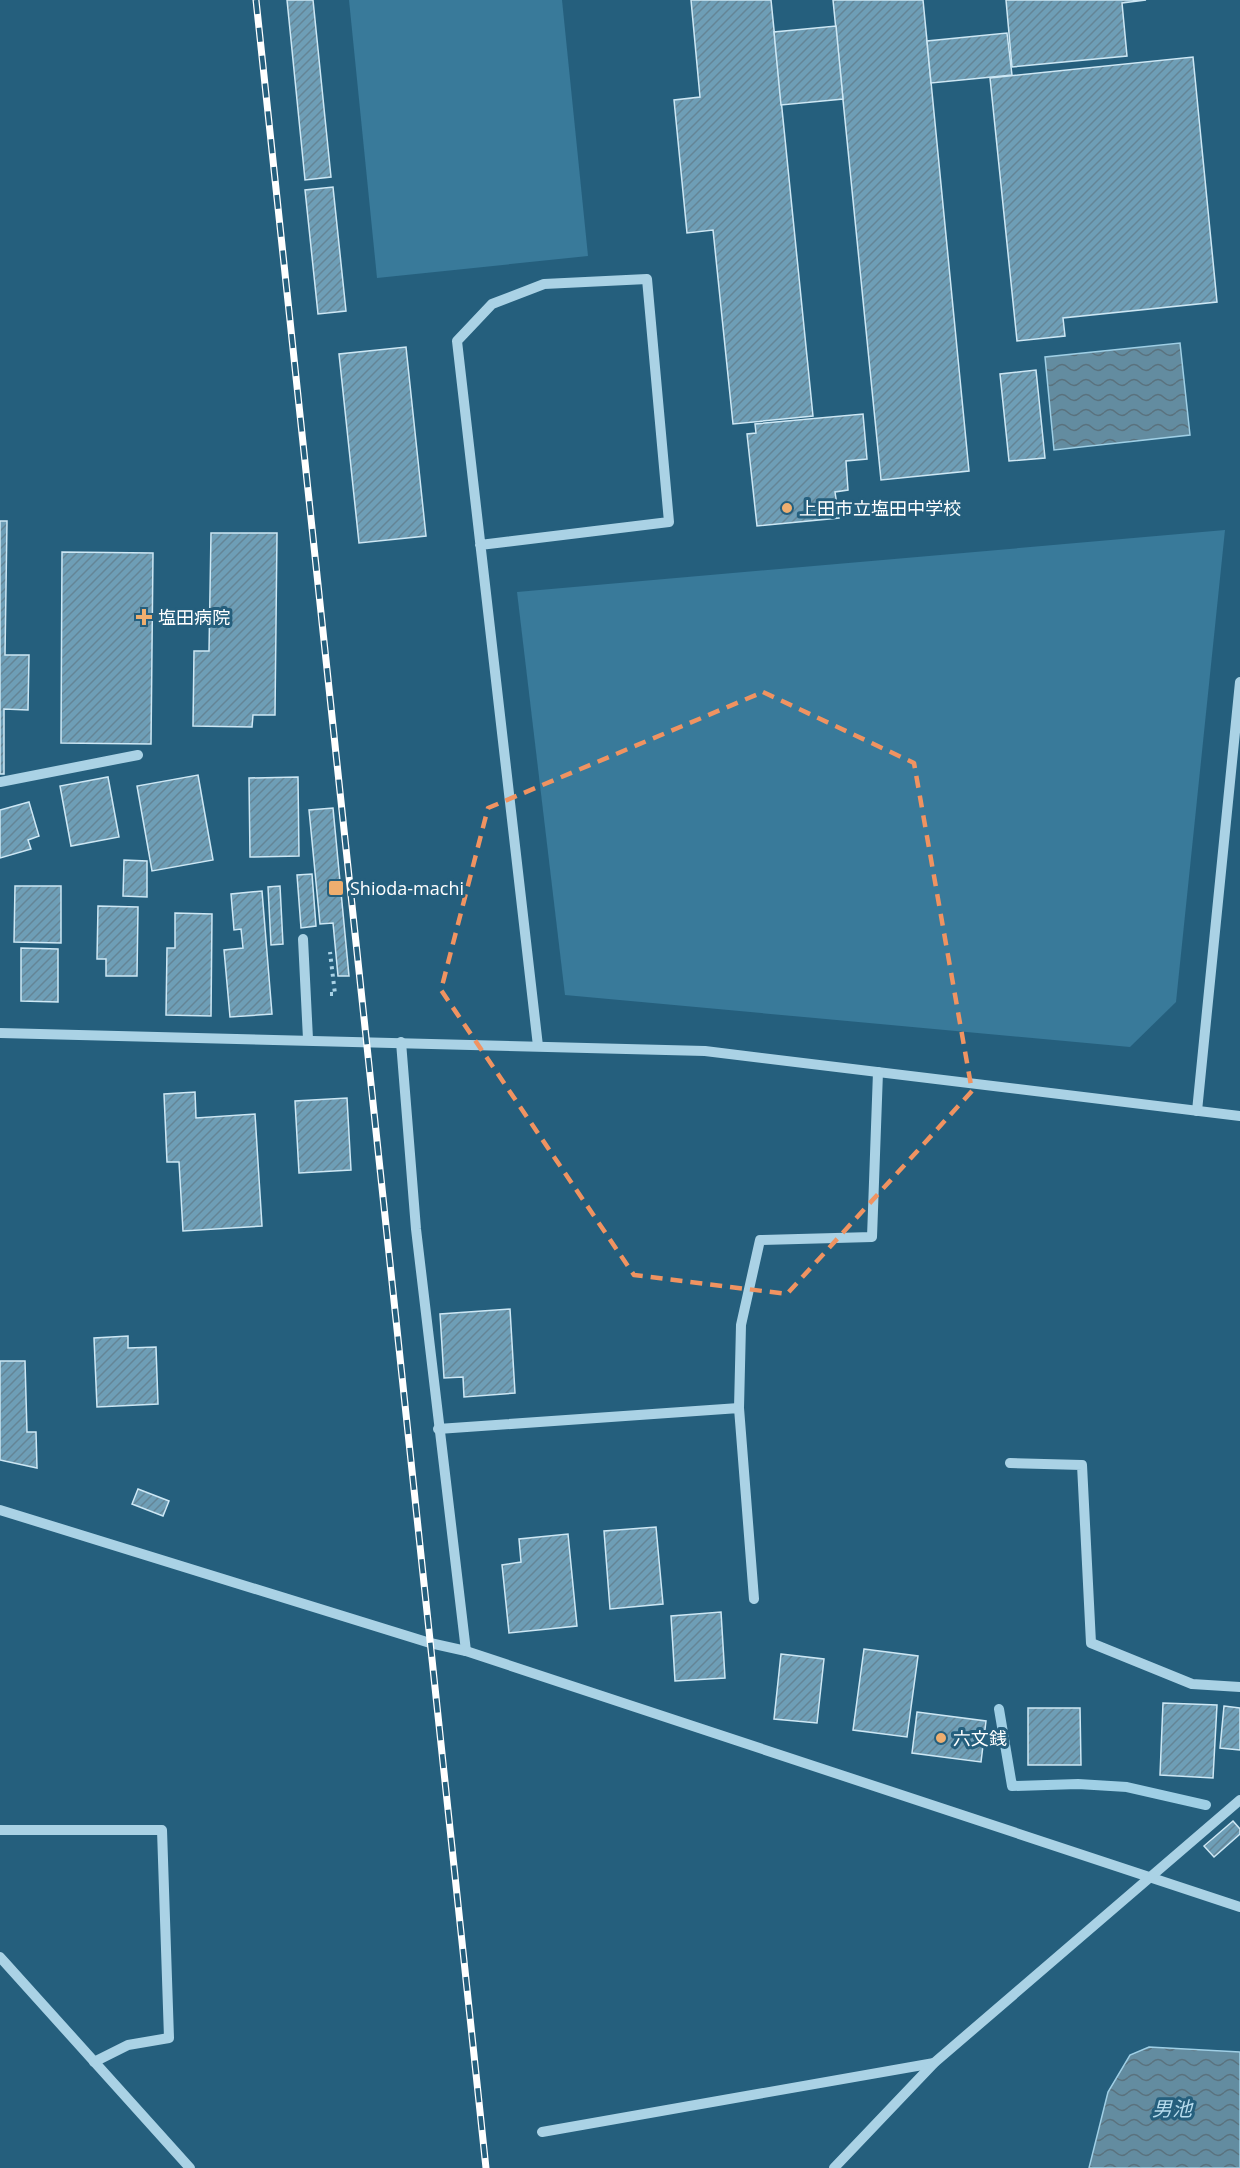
<svg xmlns="http://www.w3.org/2000/svg" width="1240" height="2168" font-family="'Open Sans','Noto Sans JP',sans-serif">
<style>
.green{fill:#397a9a}
.water{fill:url(#water-waves);stroke:#9fcfe5;stroke-width:1.5}
.lines{fill:none;stroke-linecap:round;stroke-linejoin:round}
.stream{stroke:#9fcfe5;stroke-width:10}
.building{fill:url(#building-hatch);stroke:#cde7f4;stroke-width:1.5}
.path{stroke:#aad2e5;stroke-width:4;stroke-dasharray:3 4.5;stroke-linecap:butt}
.minor{stroke:#aad2e5;stroke-width:10}
.rail-casing{stroke:#fff;stroke-width:7}
.rail{stroke:#255f7d;stroke-width:4.5;stroke-dasharray:14;stroke-linecap:butt}
.marked{fill:none;stroke:#f09361;stroke-width:4.5;stroke-dasharray:12 8;stroke-linejoin:round}
.poi-dot{fill:#eeae6f;stroke:#255f7d;stroke-width:2}
.labels{text-anchor:middle;dominant-baseline:central;stroke-width:6;stroke-linejoin:round;paint-order:stroke}
.poi-label{font-size:18px;fill:#fff;stroke:#255f7d;text-anchor:start}
.water-label{font-size:20px;font-style:italic;fill:#b6dbed;stroke:#255f7d}
</style>
<defs>
<pattern id="water-waves" width="16" height="10" patternUnits="userSpaceOnUse" patternTransform="scale(1.5)"><rect width="16" height="10" fill="#638ca0"/><path d="M0 5q4-4 8 0t8 0" fill="none" stroke="#5a727e"/></pattern>
<pattern id="building-hatch" width="6" height="6" patternUnits="userSpaceOnUse" patternTransform="scale(1.5)"><rect width="6" height="6" fill="#6e9eb6"/><path d="M-1 1l2-2M0 6l6-6M5 7l2-2" fill="none" stroke="#648596"/></pattern>
</defs>
<rect width="100%" height="100%" fill="#255f7d"/>
<g class="green">
<polygon points="349,0 562,0 588,256 377,278"/>
<polygon points="1225,530 1176,1002 1130,1047 565,995 517,592"/>
</g>
<g class="water">
<polygon points="1180,343 1190,435 1054,450 1045,357"/>
<polygon points="1149,2047 1240,2052 1240,2168 1089,2168 1108,2092 1130,2055"/>
</g>
<g class="lines">
<polyline class="stream" points="999,1709 1012,1786 1078,1784 1127,1787 1206,1805"/>
</g>
<g class="building">
<polygon points="287,0 313,0 331,177 305,180"/>
<polygon points="691,0 771,0 813,416 733,424 713,230 687,233 674,100 700,97"/>
<polygon points="833,0 923,0 969,471 881,480"/>
<polygon points="1006,0 1146,0 1122,3 1127,56 1012,67"/>
<polygon points="836,26 843,99 781,105 774,32"/>
<polygon points="1007,33 1012,75 931,83 927,41"/>
<polygon points="1193,57 1217,302 1063,318 1065,336 1017,341 990,78"/>
<polygon points="333,187 346,311 318,314 305,190"/>
<polygon points="406,347 426,536 359,543 339,354"/>
<polygon points="1036,370 1045,458 1009,461 1000,374"/>
<polygon points="863,414 867,459 846,461 848,490 835,492 839,518 757,526 747,434 756,433 755,424"/>
<polygon points="0,521 7,521 5,655 29,655 28,710 4,709 4,774 0,774"/>
<polygon points="211,533 277,533 275,715 253,715 252,727 193,726 194,651 209,651"/>
<polygon points="62,552 153,553 151,744 61,743"/>
<polygon points="198,775 213,860 152,871 137,786"/>
<polygon points="108,777 119,837 71,846 60,786"/>
<polygon points="298,777 299,856 250,857 249,778"/>
<polygon points="29,802 39,836 28,840 31,849 0,858 0,810"/>
<polygon points="333,808 349,976 338,976 333,923 320,924 309,810"/>
<polygon points="124,860 147,861 147,897 123,896"/>
<polygon points="312,874 316,926 301,928 297,875"/>
<polygon points="15,886 61,886 61,943 14,942"/>
<polygon points="280,886 283,944 271,945 268,887"/>
<polygon points="262,891 272,1014 230,1017 224,950 243,948 241,929 234,930 231,894"/>
<polygon points="98,906 138,907 137,976 106,976 106,959 97,959"/>
<polygon points="175,913 212,914 211,1016 166,1015 167,948 175,948"/>
<polygon points="21,948 58,949 58,1002 21,1001"/>
<polygon points="195,1092 196,1118 255,1114 262,1226 183,1231 179,1162 167,1162 164,1094"/>
<polygon points="347,1098 351,1170 299,1173 295,1101"/>
<polygon points="510,1309 515,1393 464,1397 463,1377 444,1378 440,1314"/>
<polygon points="128,1336 128,1348 156,1347 158,1404 97,1407 94,1338"/>
<polygon points="0,1361 25,1361 27,1432 36,1432 37,1468 0,1460"/>
<polygon points="138,1489 169,1501 163,1516 132,1504"/>
<polygon points="656,1527 663,1604 610,1609 604,1531"/>
<polygon points="568,1534 577,1626 509,1633 502,1565 521,1562 519,1539"/>
<polygon points="721,1612 725,1678 675,1681 671,1616"/>
<polygon points="864,1649 918,1656 907,1737 853,1730"/>
<polygon points="781,1654 824,1659 817,1723 774,1719"/>
<polygon points="1163,1703 1217,1705 1213,1778 1160,1775"/>
<polygon points="1224,1706 1240,1708 1240,1750 1220,1748"/>
<polygon points="1028,1708 1080,1708 1081,1765 1028,1765"/>
<polygon points="917,1712 986,1721 981,1762 912,1753"/>
<polygon points="1233,1821 1240,1829 1240,1834 1214,1857 1204,1846"/>
</g>
<g class="lines">
<polyline class="path" points="330,994 335,994 330,952"/>
<g class="minor">
<polyline points="480,545 669,522 647,279 544,284 492,304 457,341 538,1046"/>
<polyline points="0,782 138,755"/>
<polyline points="303,939 308,1039"/>
<polyline points="0,1033 705,1051 1240,1116"/>
<polyline points="401,1042 416,1229 466,1651"/>
<polyline points="1197,1111 1240,682"/>
<polyline points="739,1408 741,1325 760,1240 872,1237 878,1072"/>
<polyline points="438,1429 739,1408 754,1599"/>
<polyline points="1010,1463 1082,1465 1091,1643 1192,1684 1240,1687"/>
<polyline points="0,1510 430,1643 466,1651 1240,1907"/>
<polyline points="0,1830 162,1830 169,2038 128,2045 94,2062"/>
<polyline points="0,1957 190,2168"/>
<polyline points="542,2132 934,2063"/>
<polyline points="834,2168 934,2063 1240,1800"/>
</g>
<g class="rail-casing">
<polyline id="rail" points="256,0 486,2168"/>
</g>
<use href="#rail" class="rail"/>
</g>
<path class="marked" d="M763,692L914,763L972,1091L787,1294L634,1275L441,990L488,808Z"/>
<g class="poi-dot">
<circle cx="787" cy="508" r="6"/>
<path d="M141 608h6v6h6v6h-6v6h-6v-6h-6v-6h6z"/>
<rect x="328" y="880" width="16" height="16" rx="3"/>
<circle cx="941" cy="1738" r="6"/>
</g>
<g class="labels">
<g class="poi-label">
<text x="799" y="508">上田市立塩田中学校</text>
<text x="158" y="617">塩田病院</text>
<text x="350" y="888">Shioda-machi</text>
<text x="953" y="1738">六文銭</text>
</g>
<g class="water-label">
<text x="1172" y="2108">男池</text>
</g>
</g>
</svg>
